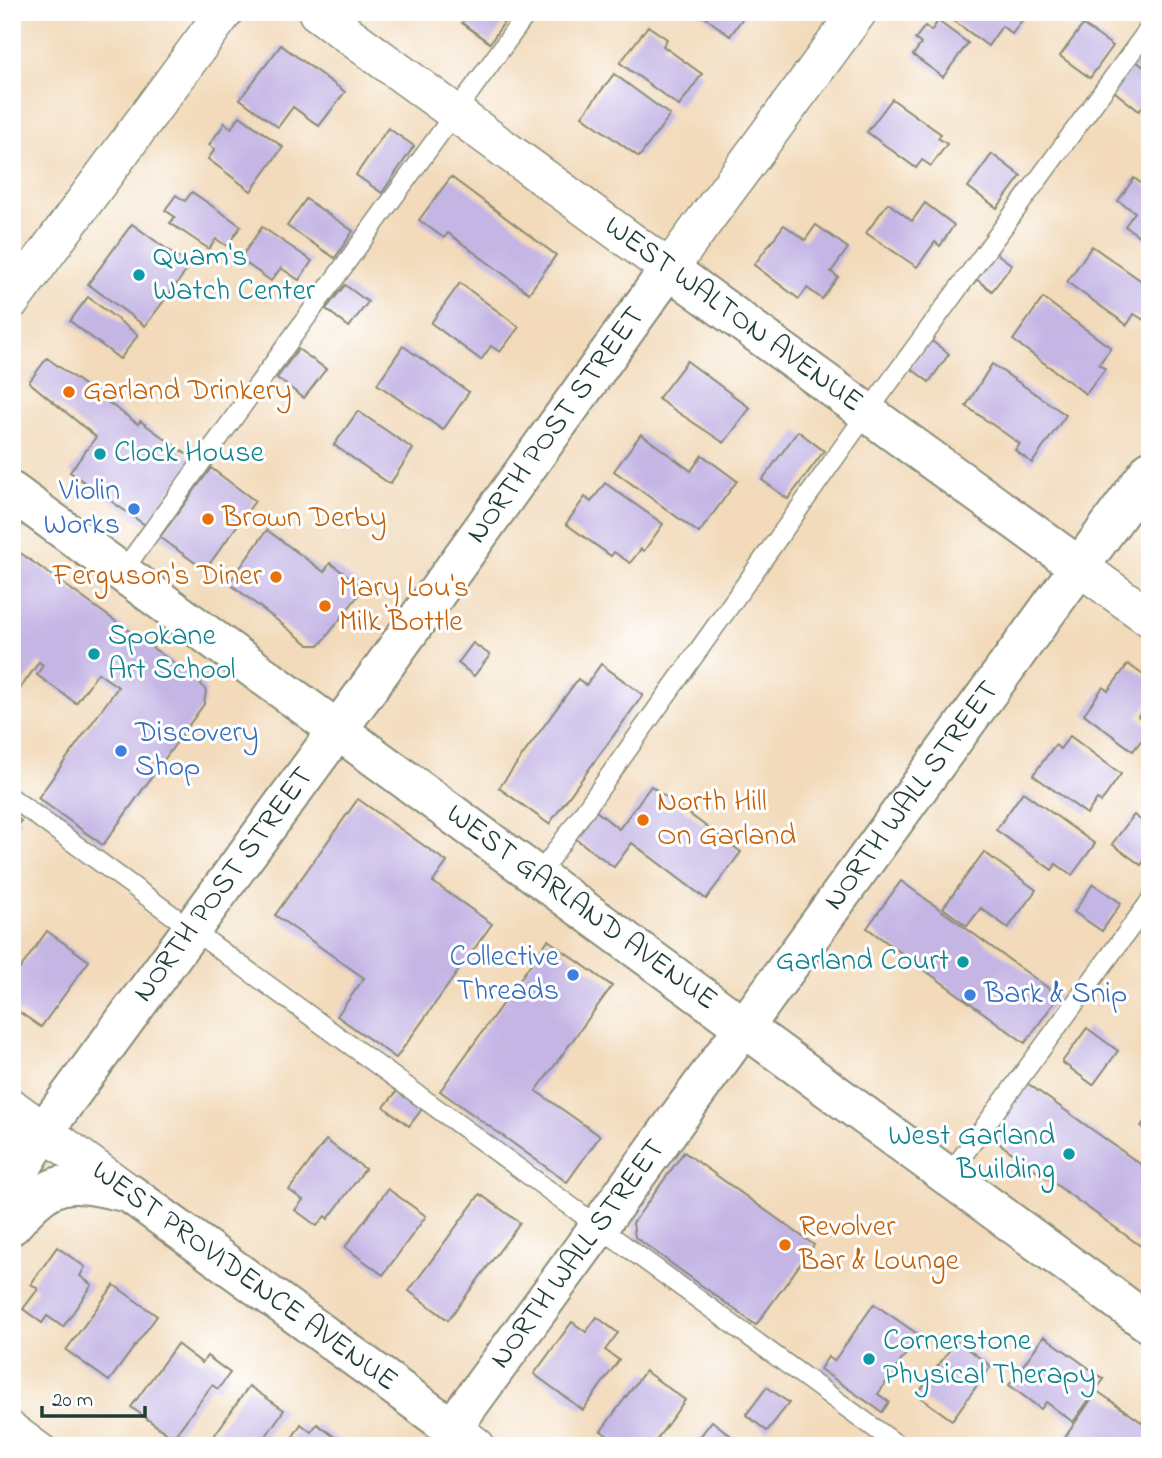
<svg xmlns="http://www.w3.org/2000/svg" width="1162" height="1458" font-family="'Indie Flower',sans-serif">
<style>
.building{fill:#c4b5e5}
.lines{fill:none;stroke-linecap:round;stroke-linejoin:round}
.service-casing{stroke:#888c77;stroke-width:21}
.minor-casing{stroke:#888c77;stroke-width:40}
.tertiary-casing{stroke:#888c77;stroke-width:42}
.service{stroke:#fff;stroke-width:18}
.minor{stroke:#fff;stroke-width:37}
.tertiary{stroke:#fff;stroke-width:38}
.culture-dot{fill:#0f9aa8;stroke:#fff;stroke-width:2.5}
.food-dot{fill:#e8710a;stroke:#fff;stroke-width:2.5}
.shop-dot{fill:#3f7fe0;stroke:#fff;stroke-width:2.5}
.labels{text-anchor:middle;dominant-baseline:central;stroke-width:6;stroke-linejoin:round;paint-order:stroke}
.culture-label{font-size:30px;fill:#0d838f;stroke:#fff;text-anchor:start}
.street-label{font-size:30px;fill:#1f3d34;stroke:#fff}
.food-label{font-size:30px;fill:#c56008;stroke:#fff;text-anchor:start}
.shop-label{font-size:30px;fill:#366cbe;stroke:#fff;text-anchor:end}
</style>
<rect width="100%" height="100%" fill="#fff"/>
<filter id="ink" filterUnits="userSpaceOnUse"><feTurbulence type="fractalNoise" baseFrequency=".0143" numOctaves="2"/><feDisplacementMap in="SourceGraphic" scale="14" xChannelSelector="R" yChannelSelector="G"/><feConvolveMatrix kernelMatrix="1 2 1 2 8 2 1 2 1" color-interpolation-filters="sRGB"/></filter>
<filter id="wash" filterUnits="userSpaceOnUse"><feTurbulence type="fractalNoise" baseFrequency=".00686" numOctaves="4" result="noise"/><feDisplacementMap in="SourceGraphic" scale="28" xChannelSelector="R" yChannelSelector="G"/><feGaussianBlur stdDeviation="1.57" result="paint"/><feColorMatrix in="noise" values="0 0 0 0 0 0 0 0 0 0 0 0 0 0 0 0 0 1.4 0 .05"/><feComposite in="paint" operator="in"/></filter>
<g filter="url(#wash)">
<rect width="100%" height="100%" fill="#f2daba"/>
<g id="blocks">
<g class="building">
<polygon points="469,12 511,12 490,43 462,23"/>
<polygon points="698,12 747,12 730,36"/>
<polygon points="942,12 1014,12 1023,19 1012,34 1002,26 988,46"/>
<polygon points="938,21 968,43 943,77 913,55 921,44 915,39 925,26 931,31"/>
<polygon points="1083,25 1113,46 1090,78 1060,56"/>
<polygon points="648,26 667,39 663,46 702,74 679,106 620,63"/>
<polygon points="281,45 345,92 319,126 293,107 278,127 240,99"/>
<polygon points="1132,58 1150,72 1150,98 1139,111 1110,88"/>
<polygon points="614,74 670,115 639,157 582,116"/>
<polygon points="892,99 941,134 938,138 947,144 931,166 922,160 916,168 867,132"/>
<polygon points="240,116 283,147 251,191 208,159 215,149 209,145 225,123 231,128"/>
<polygon points="388,128 414,146 382,193 356,175"/>
<polygon points="992,154 1021,176 997,208 968,187"/>
<polygon points="451,177 556,255 529,293 448,233 444,238 419,220"/>
<polygon points="1134,178 1150,190 1150,244 1125,226 1135,212 1118,201"/>
<polygon points="192,192 241,226 227,246 216,239 209,249 170,223 175,217 165,210 176,195 185,201"/>
<polygon points="306,199 353,231 335,258 287,226"/>
<polygon points="888,203 912,221 925,203 954,225 940,246 935,242 917,267 866,233"/>
<polygon points="132,224 190,266 145,326 88,284"/>
<polygon points="784,225 805,240 816,225 848,248 831,272 838,277 822,299 807,288 799,299 754,265"/>
<polygon points="262,227 312,261 299,280 281,268 271,281 240,259"/>
<polygon points="1092,246 1150,287 1150,312 1144,320 1134,314 1127,325 1067,282"/>
<polygon points="992,250 1012,265 992,291 972,276"/>
<polygon points="460,283 519,327 500,352 491,346 481,360 431,323"/>
<polygon points="345,285 368,302 349,327 326,309"/>
<polygon points="88,297 138,335 120,359 70,321"/>
<polygon points="1043,298 1111,348 1099,364 1105,369 1086,394 1013,340"/>
<polygon points="929,339 949,354 929,382 909,367"/>
<polygon points="403,346 469,392 443,430 377,384"/>
<polygon points="298,349 326,369 304,398 277,378"/>
<polygon points="47,358 138,424 140,421 193,459 145,525 70,472 96,437 29,382"/>
<polygon points="687,361 750,408 724,443 658,399"/>
<polygon points="992,364 1066,415 1032,463 1015,450 1020,444 966,406"/>
<polygon points="358,411 413,449 390,484 334,445"/>
<polygon points="798,431 824,451 788,499 762,480"/>
<polygon points="641,434 691,471 702,455 737,481 699,533 614,471"/>
<polygon points="211,468 255,501 205,570 160,537"/>
<polygon points="605,483 663,524 644,551 641,549 630,563 614,552 611,556 566,524 585,497 591,502"/>
<polygon points="267,530 324,572 330,563 364,588 320,645 309,645 229,583"/>
<polygon points="12,547 199,681 206,691 204,704 103,845 38,798 118,687 98,673 76,703 37,675 43,665 39,662 12,700"/>
<polygon points="473,643 490,655 474,676 458,663"/>
<polygon points="601,664 643,695 549,824 499,788 578,679 586,685"/>
<polygon points="1128,664 1150,680 1150,700 1138,716 1150,729 1133,751 1084,714 1103,687 1108,691"/>
<polygon points="1070,736 1121,774 1101,802 1097,799 1087,814 1033,775 1055,745 1060,749"/>
<polygon points="651,786 741,852 706,899 632,843 614,867 576,839 596,811 619,829"/>
<polygon points="1023,792 1095,844 1072,875 1056,864 1052,870 996,830"/>
<polygon points="358,799 447,862 433,882 492,924 396,1058 337,1016 364,978 275,915"/>
<polygon points="12,814 21,821 12,832"/>
<polygon points="1134,815 1150,827 1150,853 1141,865 1112,844"/>
<polygon points="984,852 1036,890 1008,928 981,908 967,926 943,908"/>
<polygon points="901,881 1059,996 1025,1043 867,928"/>
<polygon points="1093,884 1121,903 1102,931 1074,912"/>
<polygon points="47,931 89,961 41,1027 12,1007 12,980"/>
<polygon points="548,940 612,986 536,1091 600,1136 567,1182 440,1091"/>
<polygon points="1087,1028 1118,1051 1093,1085 1062,1062"/>
<polygon points="1027,1083 1150,1171 1150,1246 1142,1247 989,1136"/>
<polygon points="397,1091 422,1109 409,1126 384,1107"/>
<polygon points="1150,1114 1150,1132 1141,1126"/>
<polygon points="326,1140 365,1169 328,1219 325,1216 317,1226 295,1210 303,1200 289,1190"/>
<polygon points="684,1152 814,1245 756,1325 635,1237 633,1223"/>
<polygon points="388,1189 426,1216 383,1275 345,1247"/>
<polygon points="480,1194 520,1223 448,1320 409,1291"/>
<polygon points="57,1247 85,1267 80,1276 92,1285 63,1327 47,1316 42,1323 23,1309 38,1289 31,1284"/>
<polygon points="114,1285 157,1316 109,1381 66,1350"/>
<polygon points="874,1304 919,1335 878,1394 889,1402 882,1412 820,1369 828,1357 834,1361"/>
<polygon points="597,1317 618,1333 605,1350 619,1360 583,1410 534,1374 572,1322 586,1332"/>
<polygon points="1044,1336 1104,1379 1073,1422 1046,1402 1041,1409 1009,1385"/>
<polygon points="956,1341 991,1366 952,1420 917,1395"/>
<polygon points="177,1344 202,1363 207,1356 230,1373 218,1389 212,1385 173,1438 131,1407"/>
<polygon points="645,1371 685,1400 652,1446 622,1446 601,1431"/>
<polygon points="249,1386 284,1410 259,1446 207,1446"/>
<polygon points="767,1387 789,1403 767,1431 746,1415"/>
<polygon points="1097,1391 1150,1428 1150,1446 1059,1446"/>
<polygon points="712,1421 744,1446 693,1446"/>
<polygon points="301,1424 311,1432 317,1424 347,1446 287,1446"/>
<polygon points="12,1430 35,1446 12,1446"/>
</g>
</g>
</g>
<g filter="url(#ink)">
<use href="#blocks" fill-opacity="0" stroke="#888c77" stroke-width="2"/>
<g class="lines">
<g class="service-casing">
<g id="service">
<polyline points="122,572 528,12"/>
<polyline points="12,798 899,1446"/>
<polyline points="538,876 867,413 1150,27"/>
<polyline points="948,1176 1150,901"/>
<polyline points="12,1420 47,1446"/>
</g>
</g>
<g class="minor-casing">
<g id="minor">
<polyline points="317,12 669,269 858,12"/>
<polyline points="12,300 224,12"/>
<polyline points="1081,568 1150,618"/>
<polyline points="12,1108 129,1193"/>
<polyline points="452,1428 476,1446"/>
</g>
</g>
<g class="tertiary-casing">
<g id="tertiary">
<path id="s1" d="M12,492L1150,1324"/>
<path id="s2" d="M12,1183L44,1131L364,694L669,269L1081,568"/>
<path id="s3" d="M12,1225C55,1174 68,1180 129,1193L452,1428L1150,470"/>
</g>
</g>
<use href="#service" class="service"/>
<use href="#minor" class="minor"/>
<use href="#tertiary" class="tertiary"/>
</g>
</g>
<g class="culture-dot">
<circle cx="139" cy="275" r="7"/>
<circle cx="100" cy="454" r="7"/>
<circle cx="94" cy="654" r="7"/>
<circle cx="963" cy="962" r="7"/>
<circle cx="1069" cy="1154" r="7"/>
<circle cx="869" cy="1359" r="7"/>
</g>
<g class="food-dot">
<circle cx="69" cy="392" r="7"/>
<circle cx="208" cy="519" r="7"/>
<circle cx="276" cy="577" r="7"/>
<circle cx="325" cy="606" r="7"/>
<circle cx="643" cy="820" r="7"/>
<circle cx="785" cy="1245" r="7"/>
</g>
<g class="shop-dot">
<circle cx="134" cy="509" r="7"/>
<circle cx="121" cy="751" r="7"/>
<circle cx="573" cy="975" r="7"/>
<circle cx="970" cy="995" r="7"/>
</g>
<g class="labels">
<g class="culture-label">
<text x="153" y="258">Quam's<tspan x="153" dy="34">Watch Center</tspan></text>
<text x="114" y="454">Clock House</text>
<text x="108" y="637">Spokane<tspan x="108" dy="34">Art School</tspan></text>
<text x="949" y="962" text-anchor="end">Garland Court</text>
<text x="1055" y="1137" text-anchor="end">West Garland<tspan x="1055" dy="34">Building</tspan></text>
<text x="883" y="1342">Cornerstone<tspan x="883" dy="34">Physical Therapy</tspan></text>
</g>
<g class="street-label">
<text transform="translate(733 315) rotate(36)">WEST WALTON AVENUE</text>
<text stroke="none"><textPath href="#s2" startOffset="933">NORTH POST STREET</textPath></text>
<text stroke="none"><textPath href="#s3" startOffset="1314">NORTH WALL STREET</textPath></text>
<text stroke="none"><textPath href="#s2" startOffset="366">NORTH POST STREET</textPath></text>
<text stroke="none"><textPath href="#s1" startOffset="705">WEST GARLAND AVENUE</textPath></text>
<text stroke="none"><textPath href="#s3" startOffset="747">NORTH WALL STREET</textPath></text>
<text transform="translate(244 1277) rotate(36)">WEST PROVIDENCE AVENUE</text>
</g>
<g class="food-label">
<text x="83" y="392">Garland Drinkery</text>
<text x="222" y="519">Brown Derby</text>
<text x="262" y="577" text-anchor="end">Ferguson's Diner</text>
<text x="339" y="589">Mary Lou's<tspan x="339" dy="34">Milk Bottle</tspan></text>
<text x="657" y="803">North Hill<tspan x="657" dy="34">On Garland</tspan></text>
<text x="799" y="1228">Revolver<tspan x="799" dy="34">Bar &amp; Lounge</tspan></text>
</g>
<g class="shop-label">
<text x="120" y="492">Violin<tspan x="120" dy="34">Works</tspan></text>
<text x="135" y="734" text-anchor="start">Discovery<tspan x="135" dy="34">Shop</tspan></text>
<text x="559" y="958">Collective<tspan x="559" dy="34">Threads</tspan></text>
<text x="984" y="995" text-anchor="start">Bark &amp; Snip</text>
</g>
</g>
<rect width="1162" height="1458" fill="none" stroke="#fff" stroke-width="42"/>
<path d="M42 1406v10h103v-10" fill="none" stroke="#1f3d34" stroke-width="3.5"/>
<text x="52" y="1406" font-size="21" fill="#1f3d34" stroke="#ffffff" stroke-width="5" paint-order="stroke">20 m</text>
</svg>
